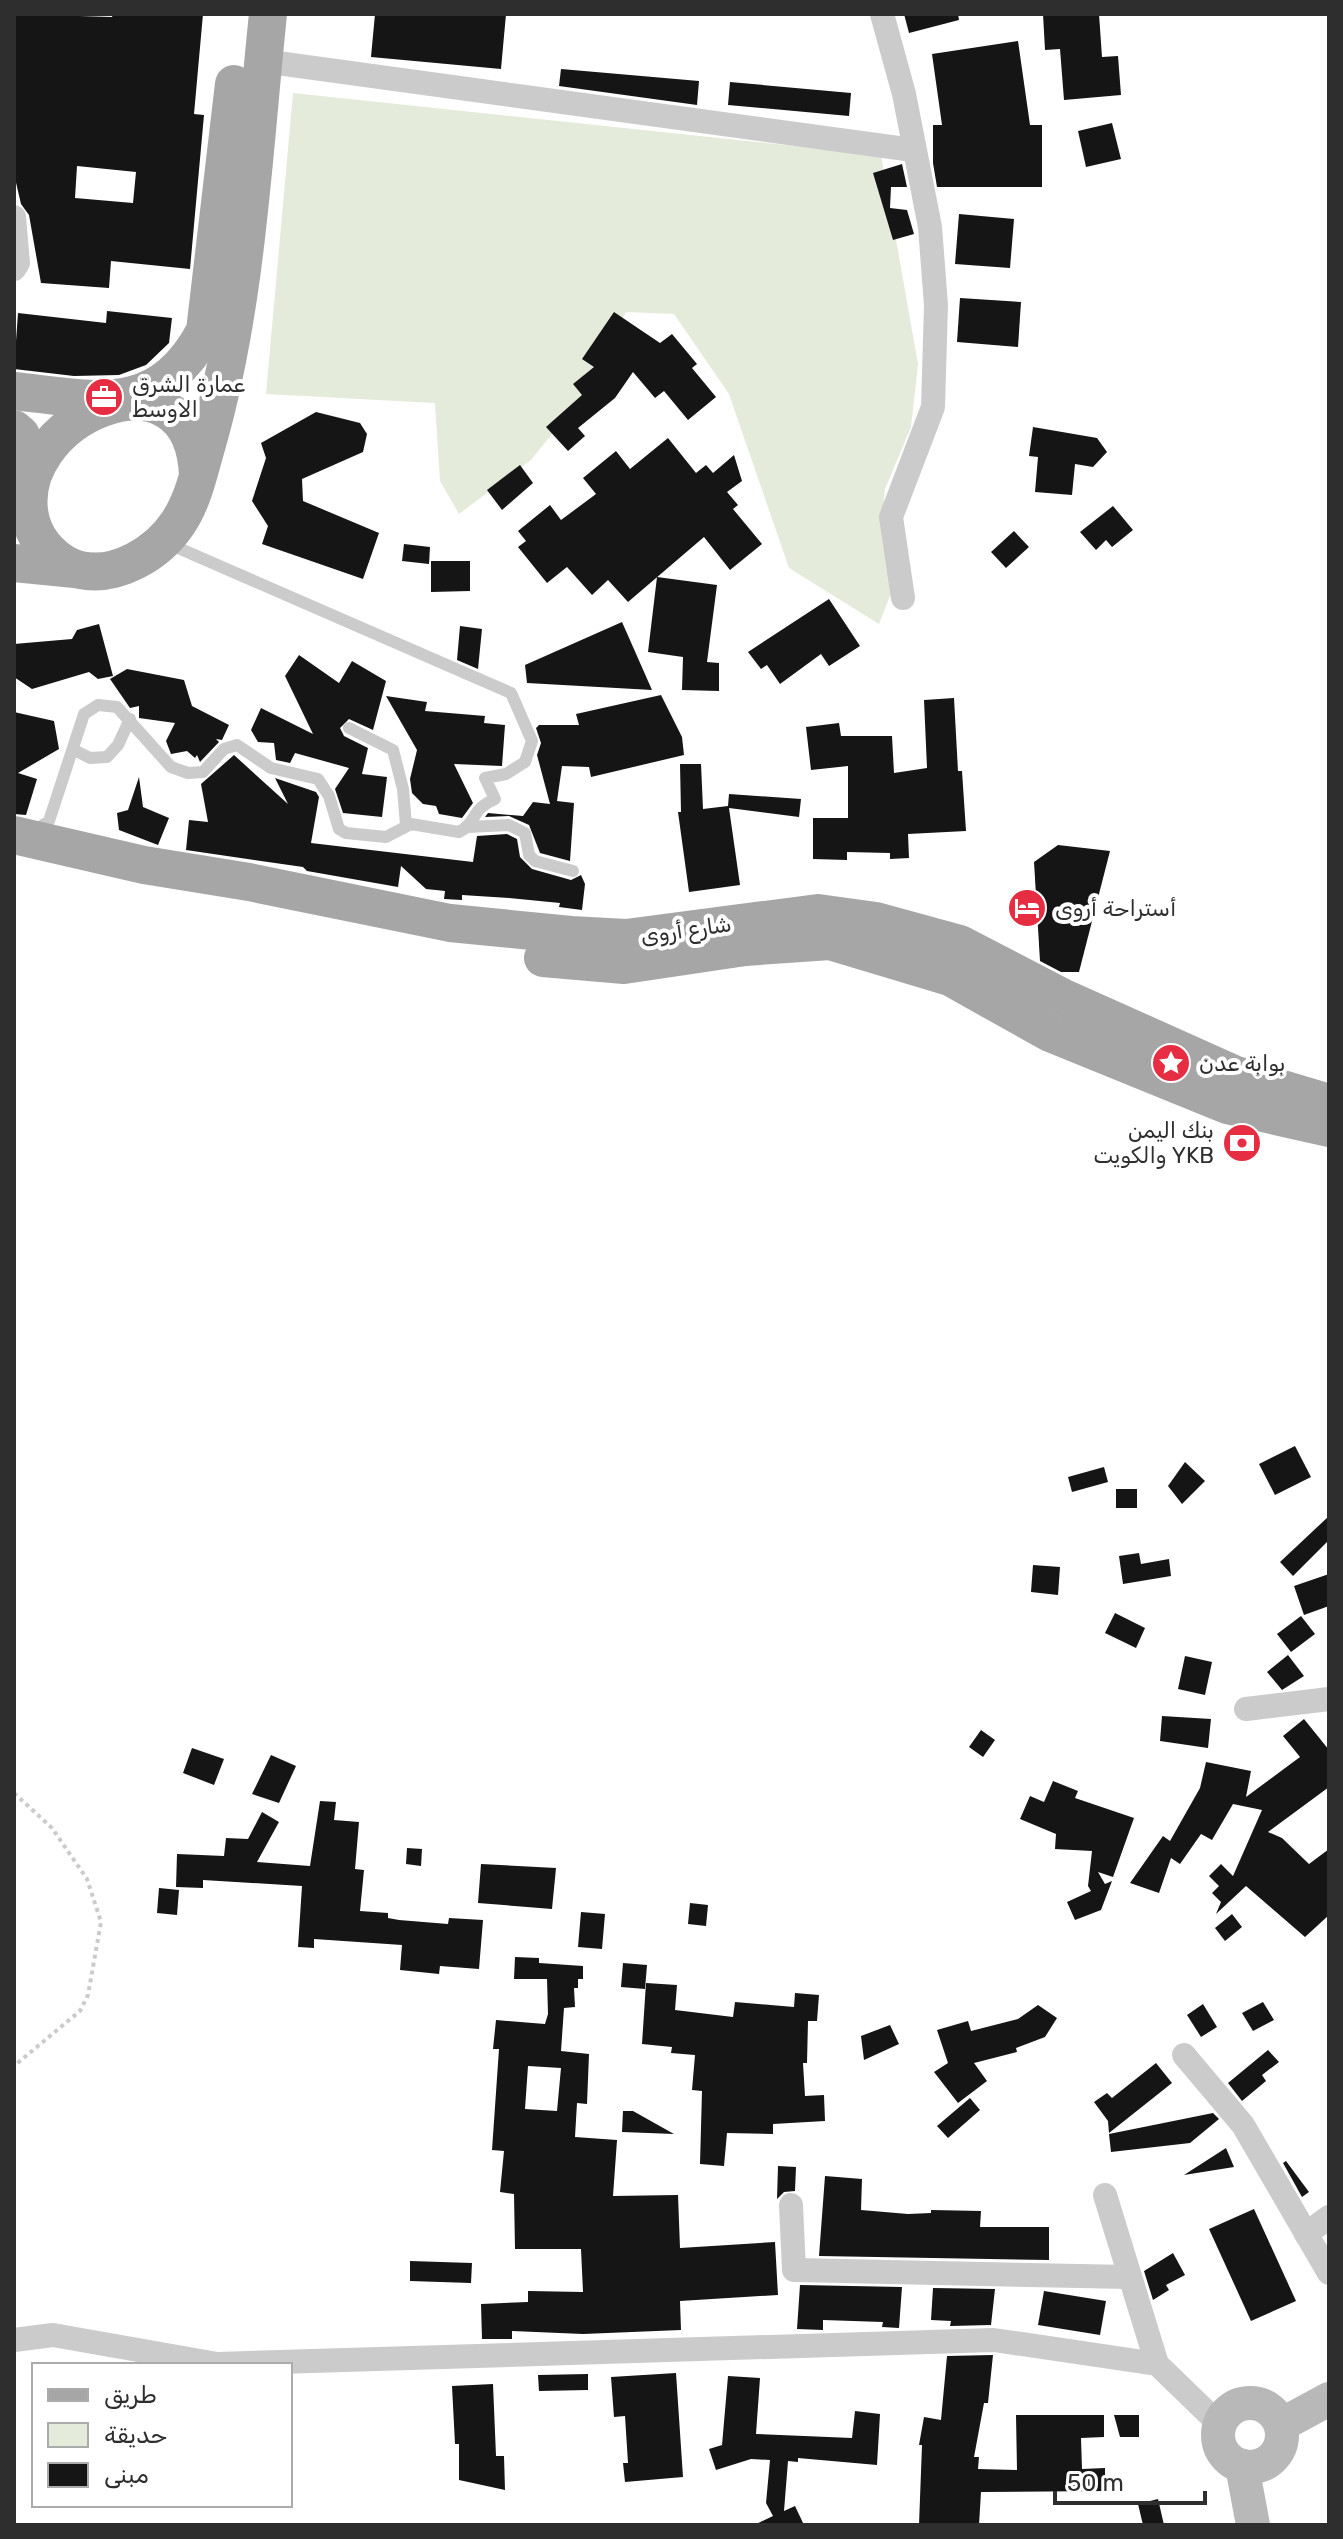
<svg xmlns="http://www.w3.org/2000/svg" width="1343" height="2539" font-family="Rubik,Cairo,sans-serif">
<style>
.green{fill:#e4ebdb}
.building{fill:#151515;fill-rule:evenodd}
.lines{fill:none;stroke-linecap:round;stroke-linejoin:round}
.path{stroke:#cbcbcb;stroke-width:4;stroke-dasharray:4 4;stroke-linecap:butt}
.lane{stroke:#cbcbcb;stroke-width:12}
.street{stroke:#cbcbcb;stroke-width:24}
.secondary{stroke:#b8b8b8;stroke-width:34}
.primary{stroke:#a6a6a6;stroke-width:38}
.labels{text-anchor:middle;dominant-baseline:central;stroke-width:8;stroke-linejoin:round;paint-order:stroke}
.poi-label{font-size:22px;fill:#2e2e2e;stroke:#fff;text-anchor:start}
.street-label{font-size:22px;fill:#2e2e2e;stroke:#fff}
</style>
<rect width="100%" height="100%" fill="#fff"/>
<polygon class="green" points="293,93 881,155 918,364 911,427 885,489 882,523 893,588 879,624 789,568 729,394 674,314 626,312 585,393 531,460 459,514 440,481 435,403 266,394"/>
<g class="building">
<path d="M14,14L112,17L113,14H203L194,114L204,115L190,269L111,261L109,288L41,283L29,215L21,204L14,174ZM77,166L136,172L133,203L75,198Z"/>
<polygon points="375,14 506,14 501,69 371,57"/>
<polygon points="904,14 958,14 959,20 909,33"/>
<polygon points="1043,14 1099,14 1102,57 1118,56 1121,95 1064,100 1060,49 1045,50"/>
<polygon points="1018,41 1030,125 1042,125 1042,187 937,187 933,163 933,125 942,125 932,54"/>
<polygon points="561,69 699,81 697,105 559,86"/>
<polygon points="730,82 851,93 849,116 728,105"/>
<polygon points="1112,123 1121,159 1086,167 1078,131"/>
<polygon points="902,164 907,187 891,187 890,208 907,210 914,234 893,240 873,173"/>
<polygon points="959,214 1014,219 1010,268 955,264"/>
<polygon points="960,298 1021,302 1018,347 957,342"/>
<polygon points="107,311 172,318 169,343 146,365 119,375 74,376 14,369 18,313 106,323"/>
<polygon points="614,312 660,343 672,334 697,364 692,368 716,397 688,420 664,391 655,398 633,372 615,398 578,428 585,436 568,451 546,427 582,395 573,384 594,367 582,359"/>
<polygon points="316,412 360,423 367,434 363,452 302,479 303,501 379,533 363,579 262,544 268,526 252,501 266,458 261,443"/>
<polygon points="1033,427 1097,438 1107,452 1093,467 1075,464 1072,495 1035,492 1038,457 1029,456"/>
<polygon points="668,438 696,473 706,465 713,473 734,455 742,481 727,492 738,505 733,509 762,544 730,570 704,537 628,602 608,580 592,595 567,567 547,583 518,547 526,541 518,531 550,505 561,520 596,494 583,478 616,451 630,469"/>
<polygon points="520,465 533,483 502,510 487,490"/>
<polygon points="1113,506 1133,530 1112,547 1106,540 1096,550 1080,532"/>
<polygon points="1014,531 1029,547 1006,568 991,552"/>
<polygon points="404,544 430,547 429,564 402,561"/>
<polygon points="431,561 470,561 470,591 431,592"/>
<polygon points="657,577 717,585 707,662 719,663 719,691 682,690 683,657 648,652"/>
<polygon points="829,599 860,646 829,666 821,654 780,684 767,665 761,669 748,652"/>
<polygon points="622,622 652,690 527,683 525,665"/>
<polygon points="99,624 113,676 98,679 89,672 32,689 14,677 14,644 72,639 77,630"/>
<polygon points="460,626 482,629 478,669 457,660"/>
<polygon points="299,655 339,683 352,661 386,681 373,730 349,719 340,728 344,736 368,748 362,774 387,777 382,817 343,813 335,789 349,768 295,753 290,763 276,760 274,743 258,742 251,730 261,708 313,734 285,676"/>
<polygon points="127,669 184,680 192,706 229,725 222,740 216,739 219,742 200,762 197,755 195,758 187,751 171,754 166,741 175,723 139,718 139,706 130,708 110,679"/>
<polygon points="661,695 682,737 684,755 591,777 589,767 562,766 557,801 574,803 570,861 540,853 529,825 509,816 485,817 488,813 523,816 533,802 550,804 537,755 541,743 536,728 539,725 579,725 576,714"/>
<polygon points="386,696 427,702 425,711 485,716 484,723 505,725 502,766 454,764 473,803 462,818 439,814 436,806 423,804 412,793 410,779 417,750"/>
<polygon points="954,698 958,771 962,771 966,831 908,834 909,858 890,859 890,853 847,852 847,860 813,859 813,818 848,818 848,766 811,770 806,727 839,723 841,736 892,736 894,773 927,768 924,700"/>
<polygon points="14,712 54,721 59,749 18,773 37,779 26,815 14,814"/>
<polygon points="234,755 288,804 275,778 316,792 319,797 311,843 473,862 477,836 507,834 517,839 520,857 532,869 571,880 581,875 585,884 582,910 559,907 560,903 509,898 462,895 462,900 444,899 445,891 426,889 401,866 398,887 307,871 303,867 186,850 189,820 208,822 201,784"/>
<polygon points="680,764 701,764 703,809 728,806 729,794 801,799 799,817 729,808 740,885 689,892 678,812 681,812"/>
<polygon points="139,777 143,807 169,818 158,845 119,830 117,813 128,810"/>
<polygon points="1058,845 1110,851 1079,972 1061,972 1040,961 1034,862"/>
<polygon points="1295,1446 1311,1477 1275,1495 1259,1464"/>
<polygon points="1185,1462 1205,1481 1182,1504 1168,1486"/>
<polygon points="1104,1467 1108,1482 1072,1492 1068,1477"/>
<rect x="1116" y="1489" width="21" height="19"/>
<polygon points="1329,1516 1329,1540 1293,1576 1280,1562"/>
<polygon points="1139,1553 1141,1564 1169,1559 1171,1576 1123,1584 1119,1556"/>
<polygon points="1033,1565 1060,1567 1058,1595 1031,1592"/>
<polygon points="1329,1574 1329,1606 1304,1615 1294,1586"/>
<polygon points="1115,1613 1145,1628 1136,1648 1105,1633"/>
<polygon points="1301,1616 1315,1634 1291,1652 1277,1634"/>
<polygon points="1288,1655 1304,1676 1282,1690 1267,1672"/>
<polygon points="1185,1656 1212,1662 1205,1695 1178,1689"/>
<polygon points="1162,1716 1211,1719 1208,1748 1160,1741"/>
<polygon points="1304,1719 1329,1750 1329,1787 1268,1832 1282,1838 1309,1864 1329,1849 1329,1915 1305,1937 1246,1886 1216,1914 1221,1902 1212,1893 1219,1886 1209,1876 1221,1864 1233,1876 1262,1810 1233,1804 1212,1840 1201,1834 1180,1864 1171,1858 1159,1893 1130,1883 1163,1836 1170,1841 1200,1788 1206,1762 1251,1771 1246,1797 1300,1757 1283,1736"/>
<polygon points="981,1730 995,1740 983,1757 969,1747"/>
<polygon points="192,1748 224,1759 214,1785 183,1773"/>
<polygon points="271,1755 296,1766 279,1803 252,1794"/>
<polygon points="1053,1781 1078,1791 1075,1798 1134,1818 1113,1877 1098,1872 1105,1884 1112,1881 1101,1910 1075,1920 1067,1902 1091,1891 1088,1886 1092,1851 1055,1849 1056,1834 1020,1819 1030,1796 1044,1802"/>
<polygon points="320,1801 336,1802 334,1820 359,1822 355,1869 364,1870 360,1911 388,1913 388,1918 399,1920 448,1924 449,1918 483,1920 479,1969 440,1966 439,1974 400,1970 402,1945 314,1939 314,1948 298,1947 302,1886 203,1880 203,1888 176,1887 177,1854 224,1856 226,1838 248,1839 262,1812 279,1822 257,1862 310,1866"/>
<polygon points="407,1848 422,1849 421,1866 406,1864"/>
<polygon points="481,1864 556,1868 552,1909 478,1903"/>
<polygon points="159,1888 179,1890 177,1915 157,1913"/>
<polygon points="690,1903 708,1905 706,1926 688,1924"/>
<polygon points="581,1912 605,1914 602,1949 578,1947"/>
<polygon points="1232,1914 1242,1927 1225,1941 1215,1928"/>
<path d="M515,1957L539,1958V1963L583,1966V1979H578V1988H574L575,2007L564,2008L561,2051L589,2054L587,2104L577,2103L575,2137L617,2140L613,2196L678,2195L680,2248L775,2242L778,2295L680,2301L681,2330L583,2334L512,2331V2339H482L481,2304L528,2302V2291L583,2292L581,2249H515L514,2194L500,2192L504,2151L492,2150L499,2049H493L496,2020L545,2024L548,2014L547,1979H514ZM528,2066L561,2068L557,2111L525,2109Z"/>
<polygon points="623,1963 647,1965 645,1989 621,1987"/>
<polygon points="646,1983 677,1985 675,2010 733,2017 735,2002 794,2007 795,1993 819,1995 817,2021 808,2021 807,2063 803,2063 805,2096 824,2095 825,2121 773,2124 773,2134 727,2133 724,2166 700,2164 702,2091 692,2090 695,2055 671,2053 672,2047 642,2044"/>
<polygon points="1263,2002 1274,2020 1253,2031 1242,2013"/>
<polygon points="1203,2004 1217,2027 1201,2037 1187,2015"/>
<polygon points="1038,2005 1057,2018 1045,2037 1016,2048 1017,2052 974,2063 987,2081 958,2103 934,2072 948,2063 937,2030 968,2021 971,2031 1018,2019"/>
<polygon points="890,2025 899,2044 864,2060 861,2036"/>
<polygon points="1268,2050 1279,2062 1262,2075 1266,2081 1242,2101 1228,2083"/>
<polygon points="1156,2063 1172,2083 1109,2133 1108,2121 1094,2102 1107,2093 1112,2098"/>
<polygon points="970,2098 980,2110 948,2138 937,2126"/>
<polygon points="623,2111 633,2111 674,2134 622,2132"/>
<polygon points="1213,2113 1219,2119 1190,2143 1111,2152 1109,2134"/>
<polygon points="1226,2148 1234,2167 1184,2175"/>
<polygon points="1286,2161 1309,2192 1302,2197 1283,2163"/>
<polygon points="778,2166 796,2167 795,2191 784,2192 777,2199"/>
<polygon points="825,2176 862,2179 861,2210 908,2214 931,2213 931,2210 981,2211 980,2227 1049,2227 1049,2260 819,2256"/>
<polygon points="1254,2209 1296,2301 1251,2321 1209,2229"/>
<polygon points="1173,2253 1185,2275 1166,2285 1169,2290 1153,2300 1144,2271"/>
<polygon points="410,2261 472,2263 471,2283 410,2281"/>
<polygon points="800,2285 902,2287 899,2328 882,2327 883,2322 823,2320 823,2330 797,2329"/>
<polygon points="933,2288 995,2289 991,2325 950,2326 951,2321 931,2320"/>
<polygon points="1044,2291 1106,2301 1100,2335 1038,2325"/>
<polygon points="993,2355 988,2403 984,2403 974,2457 979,2457 978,2469 1017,2470 1016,2415 1104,2415 1104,2437 1081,2438 1082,2469 1105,2468 1105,2491 981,2492 979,2525 919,2525 922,2445 919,2445 924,2417 941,2420 947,2356"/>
<polygon points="676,2373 683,2477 625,2482 623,2463 628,2463 625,2416 614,2417 611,2377"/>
<polygon points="588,2374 588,2390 539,2391 538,2375"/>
<polygon points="728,2376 760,2378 756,2434 852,2438 855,2411 880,2414 877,2465 798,2458 798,2462 788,2461 784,2511 795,2506 804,2525 754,2525 773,2516 766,2503 770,2460 751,2459 716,2470 709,2449 722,2445"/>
<polygon points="493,2384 496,2456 504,2456 505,2490 459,2480 459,2444 455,2444 452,2386"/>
<polygon points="1114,2415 1139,2415 1139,2437 1120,2437"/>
<polygon points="1158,2499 1164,2525 1143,2525 1138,2504"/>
</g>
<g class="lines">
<polyline class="path" points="14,1793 52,1828 87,1879 101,1922 88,1995 80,2011 14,2066"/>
<g class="lane">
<polyline points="349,728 393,750 403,789 406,825"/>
<polyline points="74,750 90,758 107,757 118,745 130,719"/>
<polyline points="468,827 509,825 525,833 529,855 535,861 573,871"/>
<path d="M34,831L49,821L84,714L98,705L117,707L171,767L188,773L203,772L224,749L237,745L271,768L318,779L329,796L339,829L346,833L386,837L411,824L459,832C476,824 471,809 495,799L485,778L506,774L525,762L532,741L511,693L169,544"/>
</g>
<g class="street">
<polyline points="882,14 904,94 930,227 936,305 933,407 891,517 903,598"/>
<polyline points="263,61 913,150"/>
<polyline points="14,217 18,263 14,269"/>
<polyline points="1246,1709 1329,1699"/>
<polyline points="1184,2055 1243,2125 1329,2273"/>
<polyline points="1105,2195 1157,2364"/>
<polyline points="791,2205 794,2270 1129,2277"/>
<polyline points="1306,2234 1329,2217"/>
<polyline points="14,2340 53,2335 217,2364 994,2340 1157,2364 1219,2424"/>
</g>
<g class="secondary">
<circle cx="1250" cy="2435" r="32"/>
<polyline points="1281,2425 1329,2399"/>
<polyline points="1242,2466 1253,2525"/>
</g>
<g class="primary">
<path d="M14,391C97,400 158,418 205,331L234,84"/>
<polyline points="14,429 21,435 33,472 27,487"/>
<path d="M198,475C192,336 5,420 31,521C37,544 58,565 80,570C117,578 158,553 178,523C194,499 199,471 207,444C247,305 253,157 268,14"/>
<polyline points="14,563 75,569"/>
<polyline points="14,835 144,865 249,882 450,923 571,935 626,938 818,913 876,921 960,944 1064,998 1236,1075 1329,1103"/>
<polyline points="543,958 624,965 745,947 830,941 950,977 1050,1033 1227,1105 1329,1128"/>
</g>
</g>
<defs>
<g id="office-disc" transform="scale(2)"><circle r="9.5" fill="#e72d42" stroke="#fff"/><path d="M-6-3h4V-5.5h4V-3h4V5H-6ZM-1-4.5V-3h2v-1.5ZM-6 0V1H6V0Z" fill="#fff"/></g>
<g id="hotel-disc" transform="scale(2)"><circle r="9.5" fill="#e72d42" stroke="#fff"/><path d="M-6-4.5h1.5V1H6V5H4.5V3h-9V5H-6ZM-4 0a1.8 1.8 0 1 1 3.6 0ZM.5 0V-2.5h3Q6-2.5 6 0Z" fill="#fff"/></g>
<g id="sight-disc" transform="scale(2)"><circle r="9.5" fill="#e72d42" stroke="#fff"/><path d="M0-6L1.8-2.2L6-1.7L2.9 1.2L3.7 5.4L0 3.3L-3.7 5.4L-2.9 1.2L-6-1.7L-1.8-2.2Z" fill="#fff"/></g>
<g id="bank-disc" transform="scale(2)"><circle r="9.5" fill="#e72d42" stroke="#fff"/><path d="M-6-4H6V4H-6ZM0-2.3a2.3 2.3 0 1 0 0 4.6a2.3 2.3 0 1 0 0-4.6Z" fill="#fff"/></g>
</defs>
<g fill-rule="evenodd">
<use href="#office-disc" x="104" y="397"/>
<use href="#hotel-disc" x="1027" y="908"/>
<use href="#sight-disc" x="1171" y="1063"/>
<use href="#bank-disc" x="1242" y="1143"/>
</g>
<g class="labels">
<g class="poi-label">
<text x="132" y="384">عمارة الشرق<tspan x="132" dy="25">الاوسط</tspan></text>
<text x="1055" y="908">أستراحة أروى</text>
<text x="1199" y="1063">بوابة عدن</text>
<text x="1214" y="1130" text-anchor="end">بنك اليمن<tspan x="1214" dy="25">والكويت YKB</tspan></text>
</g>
<g class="street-label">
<text transform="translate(686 930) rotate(-8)">شارع أروى</text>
</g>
</g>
<rect width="1343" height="2539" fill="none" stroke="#2e2e2e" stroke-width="32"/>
<rect x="32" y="2363" width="260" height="144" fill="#ffffff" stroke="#ababab" stroke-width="2"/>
<rect x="48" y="2389" width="40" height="12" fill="#a6a6a6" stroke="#ababab" stroke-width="2"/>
<text x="104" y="2403" font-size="24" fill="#2e2e2e">طريق</text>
<rect x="48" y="2423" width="40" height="24" fill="#e4ebdb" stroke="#ababab" stroke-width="2"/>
<text x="104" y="2443" font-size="24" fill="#2e2e2e">حديقة</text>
<rect x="48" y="2463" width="40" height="24" fill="#151515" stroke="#ababab" stroke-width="2"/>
<text x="104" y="2483" font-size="24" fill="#2e2e2e">مبنى</text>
<path d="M1055 2491v12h150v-12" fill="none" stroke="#2e2e2e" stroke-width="4"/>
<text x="1067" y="2491" font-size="24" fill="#2e2e2e" stroke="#ffffff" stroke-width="6" paint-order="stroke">50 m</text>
</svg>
